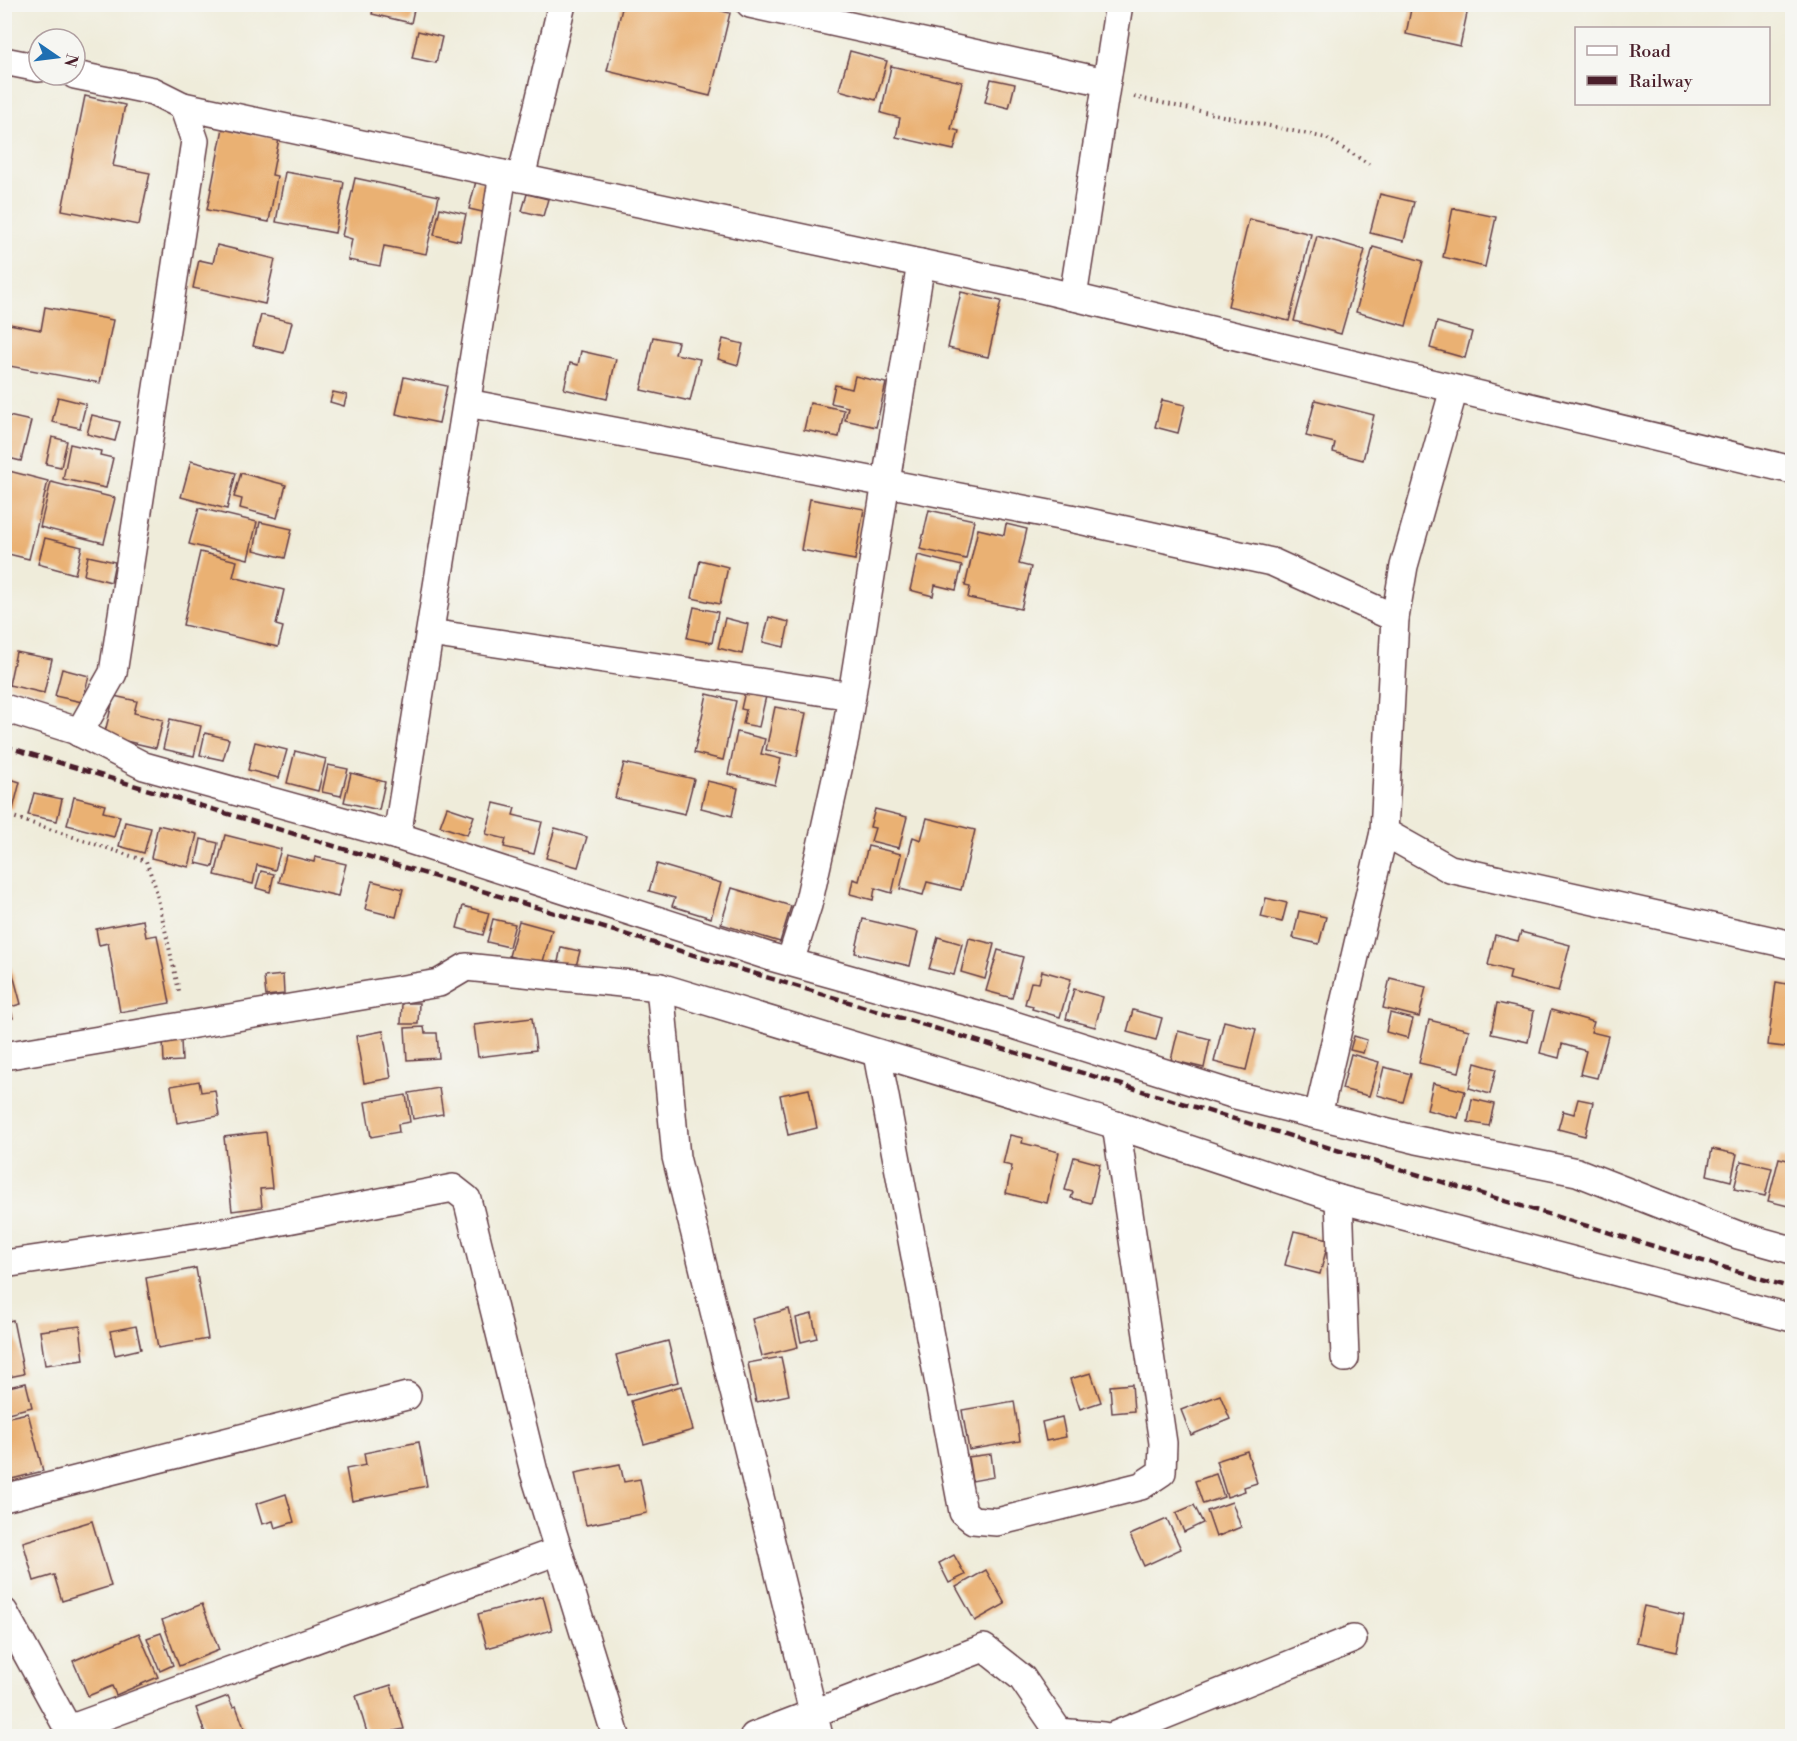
<svg xmlns="http://www.w3.org/2000/svg" width="1797" height="1741" font-family="'Libre Bodoni',serif">
<style>
.building{fill:#eab173}
.lines{fill:none;stroke-linecap:round;stroke-linejoin:round}
.minor-casing{stroke:#633e45;stroke-width:30}
.path{stroke:#633e45;stroke-width:4;stroke-dasharray:1.5 4.5;stroke-linecap:butt}
.minor{stroke:#fff;stroke-width:27}
.rail{stroke:#4a1f2b;stroke-width:4.5;stroke-dasharray:9 4.5;stroke-linecap:butt}
</style>
<rect width="100%" height="100%" fill="#f6f6f2"/>
<filter id="ink" filterUnits="userSpaceOnUse"><feTurbulence type="fractalNoise" baseFrequency=".0167" numOctaves="2"/><feDisplacementMap in="SourceGraphic" scale="12" xChannelSelector="R" yChannelSelector="G"/><feConvolveMatrix kernelMatrix="1 2 1 2 8 2 1 2 1" color-interpolation-filters="sRGB"/></filter>
<filter id="wash" filterUnits="userSpaceOnUse"><feTurbulence type="fractalNoise" baseFrequency=".008" numOctaves="4" result="noise"/><feDisplacementMap in="SourceGraphic" scale="24" xChannelSelector="R" yChannelSelector="G"/><feGaussianBlur stdDeviation="1.35" result="paint"/><feColorMatrix in="noise" values="0 0 0 0 0 0 0 0 0 0 0 0 0 0 0 0 0 1.4 0 .05"/><feComposite in="paint" operator="in"/></filter>
<g filter="url(#wash)">
<rect width="100%" height="100%" fill="#efecda"/>
<g id="blocks">
<g class="building">
<polygon points="623,4 694,4 730,13 710,96 607,71"/>
<polygon points="1412,4 1469,4 1460,46 1406,34"/>
<polygon points="374,5 415,5 411,23 372,14"/>
<polygon points="418,31 442,37 436,63 412,58"/>
<polygon points="850,51 887,61 876,100 839,90"/>
<polygon points="891,66 962,82 951,129 959,131 954,150 896,137 900,118 881,113"/>
<polygon points="991,79 1015,84 1009,108 985,102"/>
<polygon points="85,96 125,105 113,166 150,173 139,225 62,210"/>
<polygon points="223,128 279,139 272,175 277,176 269,222 207,210"/>
<polygon points="285,172 344,182 335,233 276,222"/>
<polygon points="355,178 439,196 426,254 384,246 380,266 348,260 352,239 342,236"/>
<polygon points="476,181 494,185 487,213 469,209"/>
<polygon points="527,194 548,199 543,216 522,211"/>
<polygon points="1380,194 1414,202 1404,241 1370,233"/>
<polygon points="440,208 466,214 460,241 434,235"/>
<polygon points="1453,208 1496,217 1485,267 1443,257"/>
<polygon points="1249,219 1311,234 1289,321 1228,306"/>
<polygon points="1317,236 1365,250 1341,334 1294,321"/>
<polygon points="217,245 275,259 265,304 193,288 199,260 213,263"/>
<polygon points="1373,247 1423,261 1406,326 1356,312"/>
<polygon points="961,292 1001,301 988,357 948,348"/>
<polygon points="45,307 113,320 100,383 4,365 4,323 41,330"/>
<polygon points="261,315 292,322 284,353 253,346"/>
<polygon points="1437,322 1472,332 1465,358 1430,348"/>
<polygon points="653,337 678,342 675,354 700,359 690,401 641,390"/>
<polygon points="723,339 743,344 738,365 718,359"/>
<polygon points="581,351 616,359 607,399 564,389 570,363 578,365"/>
<polygon points="855,376 886,383 876,427 845,420 848,407 831,403 835,385 852,389"/>
<polygon points="404,377 447,386 439,423 396,414"/>
<polygon points="333,392 347,395 344,406 330,402"/>
<polygon points="58,397 86,404 80,428 52,422"/>
<polygon points="1162,400 1185,405 1178,433 1155,427"/>
<polygon points="1315,400 1374,415 1363,460 1333,452 1335,443 1306,436"/>
<polygon points="810,403 844,410 839,437 804,430"/>
<polygon points="4,415 31,421 21,461 4,457"/>
<polygon points="92,415 120,422 115,441 87,434"/>
<polygon points="52,437 67,441 61,467 46,464"/>
<polygon points="70,444 101,451 100,455 113,458 106,488 63,479"/>
<polygon points="191,461 236,473 227,509 181,497"/>
<polygon points="9,471 48,481 29,559 4,553 4,487"/>
<polygon points="241,473 286,485 277,518 240,508 242,499 234,497"/>
<polygon points="51,482 115,498 104,543 40,527"/>
<polygon points="810,499 864,509 855,560 801,550"/>
<polygon points="199,508 257,522 248,559 189,544"/>
<polygon points="929,510 974,520 966,559 920,549"/>
<polygon points="260,522 292,529 285,558 254,550"/>
<polygon points="1006,524 1027,529 1019,564 1031,567 1021,609 968,598 970,587 965,586 978,529 1004,535"/>
<polygon points="45,538 82,547 75,574 38,564"/>
<polygon points="200,552 237,561 233,577 284,590 276,625 283,627 278,647 183,625"/>
<polygon points="918,555 962,566 956,590 935,585 933,596 910,590"/>
<polygon points="88,556 115,562 111,582 84,575"/>
<polygon points="700,560 728,567 720,604 692,598"/>
<polygon points="694,607 718,612 712,643 687,638"/>
<polygon points="769,617 789,622 784,647 763,642"/>
<polygon points="725,618 748,624 742,654 718,648"/>
<polygon points="16,652 52,659 44,693 9,685"/>
<polygon points="62,669 89,676 82,702 55,696"/>
<polygon points="745,691 766,696 759,727 743,724 746,710 741,709"/>
<polygon points="707,694 736,701 723,760 694,753"/>
<polygon points="114,696 137,701 134,713 163,720 156,748 104,736"/>
<polygon points="775,707 806,713 797,756 766,750"/>
<polygon points="170,719 201,726 194,756 163,749"/>
<polygon points="737,732 765,739 761,754 781,759 775,785 728,774"/>
<polygon points="205,733 229,739 223,760 200,755"/>
<polygon points="255,742 287,750 279,778 248,770"/>
<polygon points="295,751 326,759 318,791 287,783"/>
<polygon points="624,763 694,779 685,814 615,798"/>
<polygon points="328,765 348,769 341,796 322,792"/>
<polygon points="351,773 385,782 379,810 344,802"/>
<polygon points="4,777 20,782 13,809 4,807"/>
<polygon points="707,781 738,788 732,816 701,808"/>
<polygon points="34,793 62,799 57,821 28,815"/>
<polygon points="74,797 105,805 103,812 120,816 114,837 67,825"/>
<polygon points="494,803 515,808 513,815 542,822 534,854 504,847 506,839 486,834"/>
<polygon points="447,807 474,816 467,835 440,826"/>
<polygon points="875,809 907,817 899,848 871,841 875,828 870,827"/>
<polygon points="927,818 975,830 961,890 927,882 923,895 900,889 913,837 921,840"/>
<polygon points="125,822 151,828 144,853 119,846"/>
<polygon points="158,825 197,834 189,867 151,858"/>
<polygon points="555,828 587,837 578,867 546,858"/>
<polygon points="225,835 281,849 275,870 257,865 253,884 215,875"/>
<polygon points="201,839 218,843 213,867 196,863"/>
<polygon points="868,846 901,854 892,893 875,888 873,900 850,894 853,879 859,881"/>
<polygon points="286,855 314,862 315,857 346,864 338,896 279,882"/>
<polygon points="657,864 721,883 711,918 672,906 675,898 649,891"/>
<polygon points="261,871 274,874 270,892 256,888"/>
<polygon points="372,881 403,889 396,917 365,909"/>
<polygon points="732,888 791,906 780,942 721,924"/>
<polygon points="1266,898 1287,903 1282,922 1261,917"/>
<polygon points="463,906 489,913 483,935 457,928"/>
<polygon points="1299,911 1326,917 1319,944 1293,938"/>
<polygon points="493,919 515,924 509,947 487,942"/>
<polygon points="863,919 918,932 910,966 855,953"/>
<polygon points="143,920 146,937 157,935 170,1003 120,1012 108,943 99,945 96,929"/>
<polygon points="519,921 552,930 542,965 509,956"/>
<polygon points="1521,932 1570,945 1558,992 1509,979 1511,971 1488,965 1495,935 1518,941"/>
<polygon points="938,937 962,944 954,975 929,969"/>
<polygon points="969,938 994,944 985,979 961,972"/>
<polygon points="561,947 580,951 576,966 558,962"/>
<polygon points="998,950 1023,957 1012,998 986,991"/>
<polygon points="11,967 21,1004 10,1007 13,1018 4,1021 4,969"/>
<polygon points="1042,971 1071,979 1060,1017 1032,1009 1033,1006 1025,1004 1031,982 1039,983"/>
<polygon points="283,975 284,994 266,996 264,977"/>
<polygon points="1390,978 1426,987 1419,1017 1383,1008"/>
<polygon points="1776,982 1792,985 1792,1048 1768,1045"/>
<polygon points="1074,989 1103,997 1095,1027 1066,1019"/>
<polygon points="402,1003 419,1003 418,1024 401,1024"/>
<polygon points="1497,1003 1534,1011 1528,1042 1491,1034"/>
<polygon points="1133,1010 1162,1018 1156,1040 1127,1032"/>
<polygon points="1551,1010 1594,1022 1591,1032 1608,1036 1597,1078 1580,1074 1586,1051 1562,1044 1559,1058 1540,1053"/>
<polygon points="1390,1013 1413,1019 1408,1038 1386,1032"/>
<polygon points="532,1018 536,1050 478,1057 474,1025"/>
<polygon points="1429,1020 1469,1030 1459,1072 1419,1063"/>
<polygon points="1224,1021 1256,1029 1246,1070 1214,1062"/>
<polygon points="424,1027 425,1033 437,1033 439,1058 407,1060 405,1028"/>
<polygon points="383,1031 391,1078 364,1083 356,1036"/>
<polygon points="1178,1031 1210,1039 1204,1068 1171,1060"/>
<polygon points="1354,1036 1367,1040 1363,1053 1350,1050"/>
<polygon points="163,1040 181,1040 182,1061 164,1062"/>
<polygon points="1351,1054 1379,1062 1369,1096 1342,1089"/>
<polygon points="1475,1063 1496,1069 1490,1094 1469,1088"/>
<polygon points="1384,1067 1411,1074 1403,1102 1377,1095"/>
<polygon points="199,1081 201,1092 215,1090 219,1116 177,1123 171,1086"/>
<polygon points="1433,1083 1465,1091 1458,1118 1427,1110"/>
<polygon points="439,1088 443,1114 413,1119 409,1093"/>
<polygon points="809,1089 817,1128 788,1135 780,1095"/>
<polygon points="406,1095 410,1122 398,1124 399,1132 371,1137 365,1102"/>
<polygon points="1472,1099 1494,1104 1489,1126 1468,1122"/>
<polygon points="1578,1099 1593,1102 1585,1136 1558,1129 1563,1111 1574,1114"/>
<polygon points="266,1132 272,1188 260,1189 262,1207 232,1211 224,1137"/>
<polygon points="1010,1135 1023,1138 1022,1143 1059,1152 1047,1203 1006,1193 1012,1166 1003,1164"/>
<polygon points="1712,1149 1737,1154 1731,1181 1707,1175"/>
<polygon points="1074,1157 1100,1164 1091,1203 1071,1198 1073,1192 1065,1190"/>
<polygon points="1779,1158 1792,1161 1792,1207 1768,1201"/>
<polygon points="1741,1161 1772,1168 1765,1196 1734,1189"/>
<polygon points="1294,1231 1329,1239 1320,1274 1285,1265"/>
<polygon points="196,1268 208,1339 158,1348 146,1278"/>
<polygon points="789,1309 798,1347 762,1356 752,1319"/>
<polygon points="812,1314 817,1338 801,1342 796,1318"/>
<polygon points="13,1320 24,1374 4,1378 4,1322"/>
<polygon points="80,1326 84,1360 45,1365 40,1331"/>
<polygon points="136,1326 141,1349 115,1355 110,1331"/>
<polygon points="668,1341 678,1382 627,1395 616,1355"/>
<polygon points="781,1357 789,1395 756,1402 748,1363"/>
<polygon points="1091,1373 1101,1402 1080,1409 1070,1379"/>
<polygon points="26,1383 32,1407 4,1414 4,1388"/>
<polygon points="1132,1384 1134,1411 1112,1413 1110,1386"/>
<polygon points="681,1386 693,1430 644,1444 631,1401"/>
<polygon points="1220,1395 1230,1419 1191,1435 1181,1410"/>
<polygon points="1014,1401 1020,1441 969,1450 962,1410"/>
<polygon points="28,1413 43,1471 4,1481 4,1418"/>
<polygon points="1062,1417 1066,1437 1046,1441 1042,1422"/>
<polygon points="419,1442 427,1486 352,1501 346,1469 366,1465 364,1453"/>
<polygon points="1247,1451 1257,1483 1244,1487 1245,1491 1227,1497 1216,1461"/>
<polygon points="991,1454 994,1477 972,1481 968,1457"/>
<polygon points="620,1464 624,1482 640,1479 647,1513 586,1525 575,1473"/>
<polygon points="1216,1474 1224,1497 1203,1504 1195,1481"/>
<polygon points="286,1494 294,1522 275,1528 273,1521 262,1524 256,1504"/>
<polygon points="1232,1502 1241,1527 1216,1537 1207,1511"/>
<polygon points="1194,1505 1203,1523 1184,1532 1176,1513"/>
<polygon points="1167,1519 1181,1549 1144,1566 1130,1535"/>
<polygon points="92,1521 111,1586 62,1601 54,1575 34,1581 23,1542"/>
<polygon points="954,1555 965,1575 949,1583 939,1563"/>
<polygon points="986,1570 1005,1604 975,1621 956,1587"/>
<polygon points="543,1596 552,1630 487,1648 478,1614"/>
<polygon points="202,1604 219,1650 179,1666 162,1620"/>
<polygon points="1644,1606 1684,1615 1677,1651 1636,1642"/>
<polygon points="139,1633 158,1677 116,1695 112,1686 88,1696 73,1661"/>
<polygon points="161,1633 173,1665 160,1671 147,1638"/>
<polygon points="391,1685 404,1729 368,1736 356,1696"/>
<polygon points="228,1696 233,1707 236,1706 247,1736 206,1736 196,1708"/>
</g>
</g>
</g>
<g filter="url(#ink)">
<use href="#blocks" fill-opacity="0" stroke="#633e45" stroke-width="1.5"/>
<g class="lines">
<g class="minor-casing">
<g id="minor">
<polyline points="750,4 1105,82"/>
<polyline points="4,61 39,68"/>
<polyline points="75,75 153,91 183,106 195,141 113,673 79,733"/>
<polyline points="183,106 1028,286 1792,470"/>
<polyline points="521,178 562,4"/>
<polyline points="1073,297 1119,4"/>
<polyline points="467,403 1070,518 1272,562 1395,618"/>
<polyline points="430,633 852,696"/>
<polyline points="4,708 74,730 144,766 397,836 771,957 1001,1021 1235,1095 1417,1140 1577,1172 1738,1235 1792,1250"/>
<polyline points="1384,832 1450,869 1792,945"/>
<polyline points="397,836 503,174"/>
<polyline points="790,962 808,905 845,738 921,263"/>
<polyline points="660,987 676,1157 819,1736"/>
<polyline points="877,1054 963,1512 973,1520 997,1522 1141,1486 1162,1472 1163,1443 1116,1125"/>
<polyline points="4,1056 439,983 466,967 660,987 1116,1125 1339,1199 1792,1318"/>
<polyline points="1318,1115 1384,832 1395,618 1404,566 1454,389"/>
<polyline points="1339,1199 1345,1358"/>
<polyline points="4,1264 236,1230 453,1188 467,1199 534,1472 616,1736"/>
<polyline points="4,1498 407,1396"/>
<polyline points="4,1612 72,1736"/>
<polyline points="69,1729 558,1551"/>
<polyline points="754,1736 984,1648 1022,1678 1059,1732 1103,1736"/>
<polyline points="1113,1736 1353,1639"/>
</g>
</g>
<g class="path">
<polyline points="1134,97 1326,138 1369,164"/>
<polyline points="4,814 146,861 155,886 180,995"/>
</g>
<use href="#minor" class="minor"/>
<polyline class="rail" points="4,746 1792,1288"/>
</g>
</g>
<rect width="1797" height="1741" fill="none" stroke="#f6f6f2" stroke-width="24"/>
<rect x="1575" y="27" width="195" height="78" fill="#f6f6f2" stroke="#b1a0a2" stroke-width="1.5"/>
<rect x="1587" y="46" width="30" height="9" fill="#ffffff" stroke="#b1a0a2" stroke-width="1.5"/>
<text x="1629" y="57" font-size="18" fill="#4a1f2b">Road</text>
<rect x="1587" y="76" width="30" height="9" fill="#4a1f2b" stroke="#b1a0a2" stroke-width="1.5"/>
<text x="1629" y="87" font-size="18" fill="#4a1f2b">Railway</text>
<g transform="translate(57 57) rotate(104)"><circle r="28" fill="#f6f6f2" stroke="#b1a0a2" stroke-width="1.5"/>
<path d="M0-4.5L10 22L0 15L-10 22Z" fill="#1f6fb2"/>
<text y="-9" font-size="16" font-weight="bold" text-anchor="middle" fill="#4a1f2b">N</text>
</g>
</svg>
